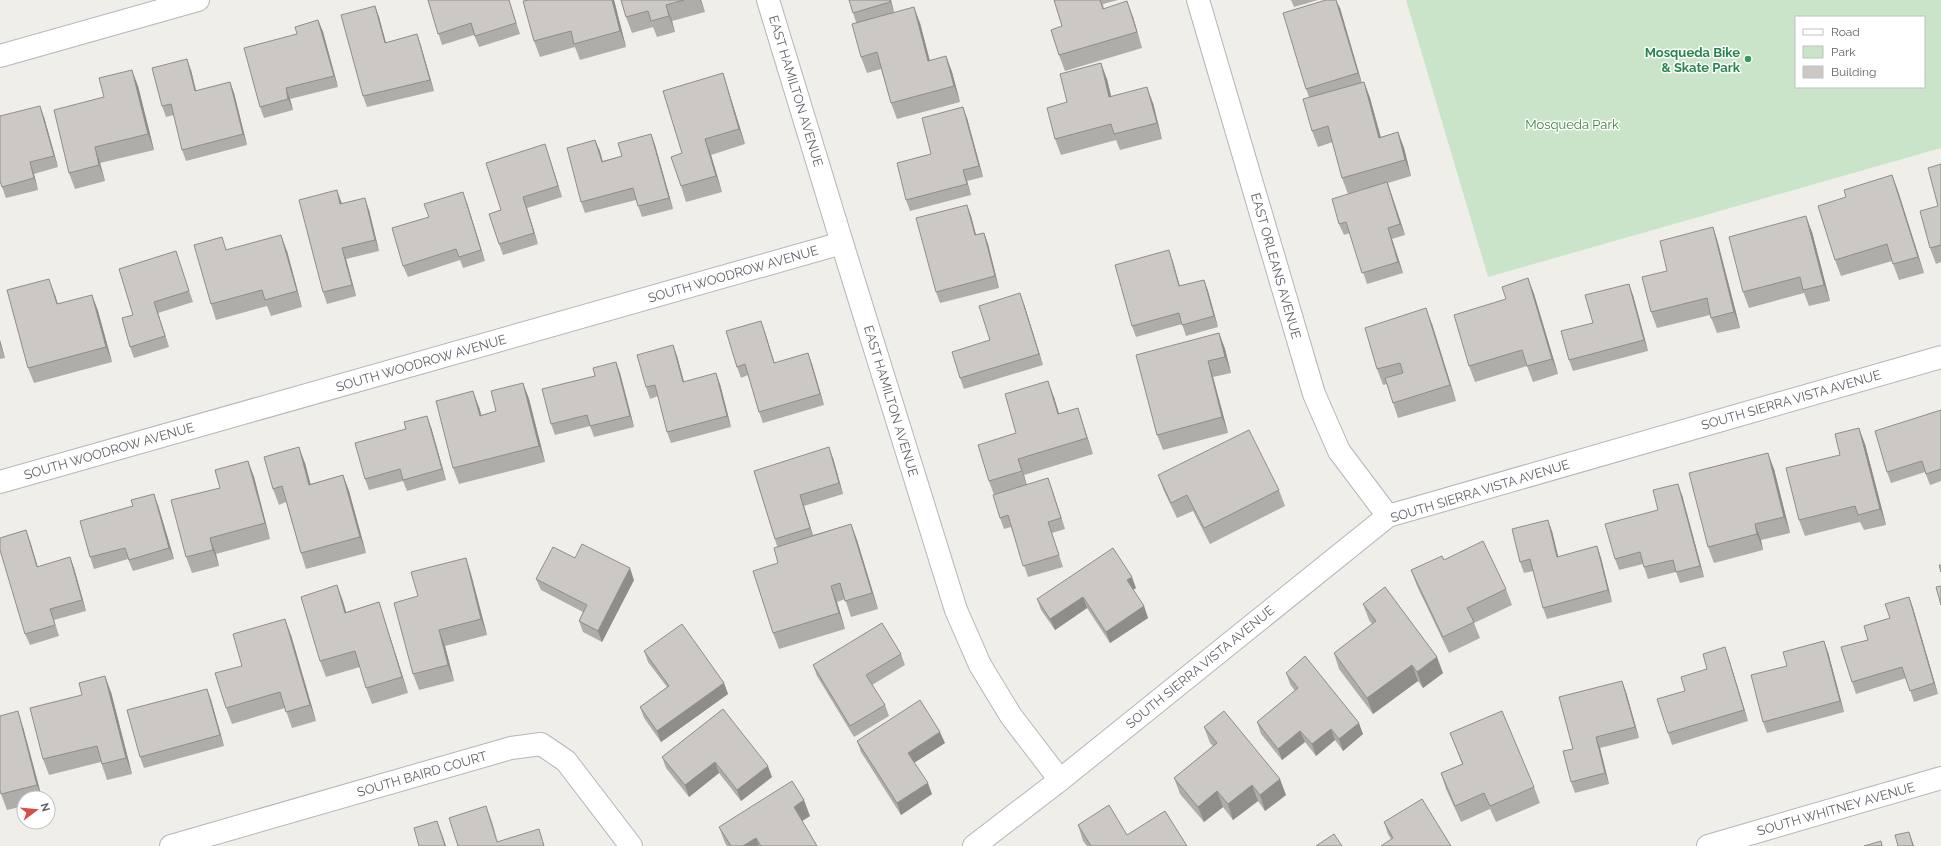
<svg xmlns="http://www.w3.org/2000/svg" width="1941" height="846" font-family="Raleway,sans-serif">
<style>
.green{fill:#c9e4c8;fill-rule:evenodd}
.lines{fill:none;stroke-linecap:round;stroke-linejoin:round}
.minor-casing{stroke:#b3b5b9;stroke-width:24}
.minor{stroke:#fff;stroke-width:22}
.wall{fill:#afada9}
.shaded-wall{fill:#8f8d8a}
.building{fill:#ccc9c5;stroke:#8f8d8a}
.leisure-dot{fill:#2e9e5b;stroke:#fff;stroke-width:1.5}
.labels{text-anchor:middle;dominant-baseline:central;stroke-width:3;stroke-linejoin:round;paint-order:stroke}
.leisure-label{font-size:13px;font-weight:bold;fill:#27864d;stroke:#fff;text-anchor:end}
.street-label{font-size:13px;fill:#606367;stroke:#fff}
.park-label{font-size:13px;fill:#418543;stroke:#fff}
</style>
<rect width="100%" height="100%" fill="#f0eee9"/>
<path class="green" d="M1406,0H1941V148L1488,277ZM1796,17H1924V87H1796Z"/>
<g class="lines">
<g class="minor-casing">
<g id="minor">
<polyline points="768,0 842,243 956,610 980,665 1011,716 1060,780"/>
<polyline points="1198,0 1314,394 1339,451 1388,516"/>
<polyline points="0,56 198,0"/>
<polyline points="0,482 842,243"/>
<polyline points="171,846 511,748 541,744 566,761 631,846"/>
<polyline points="974,846 1060,780 1388,516 1941,357"/>
<polyline points="1708,846 1941,778"/>
</g>
</g>
<use href="#minor" class="minor"/>
</g>
<g class="wall">
<polygon points="428,0 509,0 520,34 479,47 474,35 442,45"/>
<polygon points="614,0 626,47 580,60 575,47 540,57 534,41"/>
<polygon points="621,0 701,0 705,12 672,21 675,32 657,37 653,27 632,33 626,17"/>
<polygon points="891,0 894,12 920,23 930,61 946,56 952,72 960,102 897,119 891,103 881,69 867,73 861,57 856,22 853,13"/>
<polygon points="1054,0 1118,0 1103,4 1104,9 1133,17 1142,48 1065,71 1059,55 1062,26"/>
<polygon points="1291,0 1318,0 1294,7"/>
<polygon points="375,6 379,17 386,43 417,34 421,46 434,91 367,107 363,96"/>
<polygon points="1340,8 1362,83 1364,82 1370,98 1381,137 1398,132 1404,148 1411,176 1388,183 1405,235 1392,239 1403,273 1367,284 1350,233 1344,235 1339,224 1363,189 1348,194 1342,178 1333,142 1318,147 1312,131 1309,97 1306,89"/>
<polygon points="318,20 323,32 338,87 290,99 293,110 264,118 260,107 297,34"/>
<polygon points="191,70 196,91 230,82 234,93 247,145 186,161 182,150 174,115 166,117 162,106"/>
<polygon points="723,73 728,89 745,144 711,155 722,192 686,202 681,186 682,153"/>
<polygon points="1107,79 1111,96 1153,103 1162,139 1120,150 1116,140 1061,155 1055,139 1067,102"/>
<polygon points="138,86 154,150 100,163 105,181 75,189 69,173 104,97"/>
<polygon points="44,117 58,167 34,174 38,190 6,198 2,187"/>
<polygon points="967,118 983,177 967,181 971,195 910,211 906,200 931,154"/>
<polygon points="651,134 655,145 673,209 642,217 636,200 585,213 581,202 595,140 602,161 622,156"/>
<polygon points="549,156 562,197 527,208 538,244 503,255 499,244 501,210"/>
<polygon points="1941,164 1941,262 1936,264 1930,248 1938,206"/>
<polygon points="1892,175 1898,191 1924,273 1899,280 1892,261 1841,276 1835,260"/>
<polygon points="341,201 342,204 369,210 379,251 346,259 356,296 327,304 323,292"/>
<polygon points="467,203 485,261 463,268 460,260 408,277 403,266 429,217"/>
<polygon points="967,205 971,216 976,235 984,233 988,244 999,288 940,303 936,292"/>
<polygon points="1713,227 1718,243 1740,328 1717,333 1710,315 1657,328 1651,312 1667,271"/>
<polygon points="1812,232 1830,301 1809,306 1804,293 1749,308 1743,292"/>
<polygon points="227,250 287,251 302,307 271,316 267,306 216,320 211,304"/>
<polygon points="1169,250 1173,262 1180,286 1204,280 1208,291 1218,327 1186,336 1182,324 1136,337 1132,326"/>
<polygon points="176,251 193,302 158,313 169,347 134,358 130,347 133,315"/>
<polygon points="1528,278 1534,294 1558,374 1533,382 1527,366 1475,382 1469,366 1506,299"/>
<polygon points="55,295 58,304 92,295 98,311 112,362 34,383 28,368"/>
<polygon points="1633,295 1648,351 1573,371 1569,360 1593,323"/>
<polygon points="1024,304 1043,365 964,389 960,378"/>
<polygon points="1432,324 1456,401 1398,418 1393,403 1387,384 1383,385 1377,369"/>
<polygon points="765,332 774,363 812,364 824,405 763,423 759,412 748,375 741,378 737,367"/>
<polygon points="1219,333 1225,349 1231,373 1213,377 1228,433 1163,450 1157,435"/>
<polygon points="0,340 5,358 0,359"/>
<polygon points="673,345 677,356 684,382 720,384 731,427 671,443 667,432 658,396 650,399 646,387"/>
<polygon points="616,362 620,373 634,427 594,437 590,426 555,435 551,424 595,376"/>
<polygon points="523,383 529,399 545,462 459,484 453,468 479,407 481,415 496,411"/>
<polygon points="1054,397 1059,414 1078,408 1083,424 1093,454 1024,475 1027,485 1048,478 1065,529 1052,533 1063,567 1028,577 1011,527 1004,529 1000,518 994,495 989,481 1016,433"/>
<polygon points="1941,410 1941,481 1930,485 1925,472 1891,483 1887,472"/>
<polygon points="431,427 446,480 407,491 403,481 369,490 365,479"/>
<polygon points="1865,444 1886,525 1864,530 1860,522 1805,536 1799,520 1840,455"/>
<polygon points="833,458 843,494 804,506 813,535 851,524 857,540 878,609 851,617 845,599 837,602 845,629 779,649 773,633 778,563 777,546 754,471"/>
<polygon points="248,461 254,477 270,539 216,554 219,566 192,573 186,557 220,488"/>
<polygon points="305,463 310,484 343,475 349,491 366,553 306,569 301,553 286,502 279,505 273,489"/>
<polygon points="1774,469 1790,533 1761,540 1763,550 1714,563 1708,547"/>
<polygon points="1158,475 1279,490 1285,506 1210,544 1193,511 1177,518 1164,491"/>
<polygon points="1682,495 1704,577 1680,583 1676,572 1648,579 1643,564 1619,570 1615,559 1658,510"/>
<polygon points="158,505 174,559 133,571 128,559 94,569 90,557"/>
<polygon points="1552,531 1558,557 1597,546 1601,558 1612,602 1547,619 1543,608 1533,571 1524,573 1520,562"/>
<polygon points="30,541 38,567 70,557 74,568 86,611 54,620 59,636 30,645 25,634"/>
<polygon points="466,558 471,574 487,635 445,646 454,681 419,690 413,674 418,596"/>
<polygon points="1444,560 1506,589 1512,605 1474,623 1480,638 1449,653 1417,586 1411,570"/>
<polygon points="536,579 634,580 602,642 583,632 579,621 583,612 541,590"/>
<polygon points="337,585 346,612 379,602 384,618 408,693 372,704 366,688 360,667 326,677 320,661"/>
<polygon points="1136,588 1133,590 1144,606 1148,618 1110,643 1087,608 1055,630 1041,610 1037,599"/>
<polygon points="1909,597 1913,608 1938,694 1914,702 1906,678 1856,694 1852,682 1868,640 1890,618"/>
<polygon points="1363,604 1443,673 1423,688 1418,681 1373,714 1339,669 1334,653 1372,624 1369,620"/>
<polygon points="291,635 316,721 292,728 285,708 232,724 226,708 242,666"/>
<polygon points="644,651 724,683 728,694 661,742 644,718 640,707 667,687 648,662"/>
<polygon points="1828,652 1844,712 1767,733 1763,722 1787,666"/>
<polygon points="901,654 905,665 872,685 885,705 889,716 854,737 817,676 813,665"/>
<polygon points="1729,659 1748,721 1672,745 1668,733 1685,691 1707,669"/>
<polygon points="1286,673 1363,734 1343,751 1335,740 1316,756 1305,742 1282,760 1261,734 1257,722 1295,691 1290,684"/>
<polygon points="1622,681 1626,692 1639,738 1600,748 1609,784 1575,793 1571,782 1573,749"/>
<polygon points="207,689 211,700 224,746 144,768 140,757"/>
<polygon points="111,692 132,774 107,780 101,762 49,775 43,759"/>
<polygon points="723,709 772,777 741,801 719,773 689,797 666,768 662,757"/>
<polygon points="23,727 42,798 24,798 24,806 7,810 1,794"/>
<polygon points="1204,727 1286,795 1265,811 1258,801 1233,820 1223,807 1204,822 1180,794 1174,778 1213,746 1210,743"/>
<polygon points="1450,733 1534,787 1540,803 1496,822 1490,809 1461,822 1446,789 1441,773 1462,764"/>
<polygon points="857,741 945,743 914,763 932,794 901,815 861,752"/>
<polygon points="810,816 802,821 817,846 727,846 725,843 719,827"/>
<polygon points="1384,822 1451,846 1391,839 1388,834"/>
<polygon points="1078,825 1127,835 1187,846 1087,846 1083,841"/>
</g>
<g class="shaded-wall">
<polygon points="612,0 614,0 626,47 620,31"/>
<polygon points="700,0 701,0 705,12"/>
<polygon points="890,0 891,0 894,13"/>
<polygon points="1336,0 1340,8 1362,84 1358,73"/>
<polygon points="1127,1 1133,17 1142,48 1137,32"/>
<polygon points="666,5 672,21 675,32 669,16"/>
<polygon points="375,6 379,17 389,54 385,43"/>
<polygon points="914,7 920,23 934,77 928,61"/>
<polygon points="318,20 323,32 338,87 334,76"/>
<polygon points="417,34 421,46 434,91 430,80"/>
<polygon points="946,56 952,72 960,102 954,86"/>
<polygon points="187,59 191,70 199,103 195,91"/>
<polygon points="1101,63 1107,79 1115,113 1109,97"/>
<polygon points="132,70 138,86 154,150 148,134"/>
<polygon points="723,73 728,89 745,144 739,129"/>
<polygon points="230,82 234,93 247,145 243,134"/>
<polygon points="1364,82 1370,98 1385,154 1379,138"/>
<polygon points="1147,87 1153,103 1162,139 1157,123"/>
<polygon points="286,88 290,99 293,110 288,99"/>
<polygon points="40,106 44,117 58,167 54,156"/>
<polygon points="963,107 967,118 983,177 979,166"/>
<polygon points="1398,132 1404,148 1411,176 1405,160"/>
<polygon points="651,134 655,145 673,209 669,198"/>
<polygon points="705,139 711,155 722,192 716,176"/>
<polygon points="595,140 600,151 606,173 602,162"/>
<polygon points="545,144 549,156 562,197 558,186"/>
<polygon points="95,147 100,163 105,181 99,165"/>
<polygon points="30,162 34,174 38,190 34,178"/>
<polygon points="963,170 967,181 971,195 967,184"/>
<polygon points="1892,175 1898,191 1924,273 1918,257"/>
<polygon points="1387,182 1391,193 1405,235 1400,224"/>
<polygon points="337,190 341,201 345,216 340,204"/>
<polygon points="463,192 467,203 485,261 481,250"/>
<polygon points="523,197 527,208 538,244 534,233"/>
<polygon points="365,198 369,210 379,251 375,240"/>
<polygon points="967,205 971,216 979,246 975,235"/>
<polygon points="1806,216 1812,232 1830,301 1824,285"/>
<polygon points="1713,227 1718,243 1740,328 1734,312"/>
<polygon points="1388,228 1392,239 1403,273 1398,262"/>
<polygon points="984,233 988,244 999,288 995,276"/>
<polygon points="281,235 287,251 302,307 297,291"/>
<polygon points="342,248 346,259 356,296 352,285"/>
<polygon points="1169,250 1173,262 1183,298 1179,286"/>
<polygon points="1528,278 1534,294 1558,374 1552,359"/>
<polygon points="49,279 55,295 62,320 57,304"/>
<polygon points="1204,280 1208,291 1218,327 1214,316"/>
<polygon points="1629,284 1633,295 1648,351 1644,340"/>
<polygon points="1020,293 1024,304 1043,365 1039,354"/>
<polygon points="92,295 98,311 112,362 106,347"/>
<polygon points="154,302 158,313 169,347 165,336"/>
<polygon points="1426,308 1432,324 1456,401 1450,385"/>
<polygon points="761,321 765,332 778,374 774,363"/>
<polygon points="1219,333 1225,349 1231,373 1225,357"/>
<polygon points="0,340 5,358 0,344"/>
<polygon points="673,345 677,356 687,393 683,382"/>
<polygon points="808,353 812,364 824,405 820,394"/>
<polygon points="1208,361 1213,377 1228,433 1222,417"/>
<polygon points="616,362 620,373 634,427 630,416"/>
<polygon points="716,373 720,384 731,427 727,416"/>
<polygon points="1048,381 1054,397 1064,430 1058,414"/>
<polygon points="523,383 529,399 545,462 539,446"/>
<polygon points="473,391 479,407 486,432 480,416"/>
<polygon points="1078,408 1083,424 1093,454 1087,438"/>
<polygon points="427,416 431,427 446,480 442,469"/>
<polygon points="1859,428 1865,444 1886,525 1880,509"/>
<polygon points="299,447 305,463 315,501 309,485"/>
<polygon points="829,447 833,458 843,494 839,483"/>
<polygon points="1768,453 1774,469 1790,533 1784,517"/>
<polygon points="1018,459 1024,475 1027,487 1022,471"/>
<polygon points="248,461 254,477 270,539 265,523"/>
<polygon points="343,475 349,491 366,553 360,537"/>
<polygon points="1048,478 1052,489 1065,529 1061,518"/>
<polygon points="1678,484 1682,495 1704,577 1700,566"/>
<polygon points="154,494 158,505 174,559 169,548"/>
<polygon points="800,495 804,506 814,539 810,528"/>
<polygon points="1548,520 1552,531 1561,568 1557,557"/>
<polygon points="851,524 857,540 878,609 872,593"/>
<polygon points="1755,524 1761,540 1763,550 1757,534"/>
<polygon points="26,530 30,541 41,579 37,567"/>
<polygon points="210,538 216,554 219,566 213,550"/>
<polygon points="1597,546 1601,558 1612,602 1608,590"/>
<polygon points="70,557 74,568 86,611 82,600"/>
<polygon points="466,558 471,574 487,635 481,619"/>
<polygon points="630,568 634,580 602,642 598,631"/>
<polygon points="1132,577 1136,588 1131,591 1127,580"/>
<polygon points="337,585 343,601 351,629 345,613"/>
<polygon points="831,586 837,602 845,629 839,613"/>
<polygon points="1083,597 1087,608 1055,630 1050,619"/>
<polygon points="1909,597 1913,608 1938,694 1934,683"/>
<polygon points="379,602 384,618 408,693 402,677"/>
<polygon points="1144,606 1148,618 1110,643 1106,632"/>
<polygon points="285,619 291,635 316,721 310,705"/>
<polygon points="439,630 445,646 454,681 448,665"/>
<polygon points="1824,641 1828,652 1844,712 1840,701"/>
<polygon points="1725,647 1729,659 1748,721 1744,710"/>
<polygon points="1437,657 1443,673 1423,688 1417,672"/>
<polygon points="1412,665 1418,681 1373,714 1367,698"/>
<polygon points="105,676 111,692 132,774 126,758"/>
<polygon points="1622,681 1626,692 1639,738 1635,727"/>
<polygon points="724,683 728,694 661,742 657,731"/>
<polygon points="207,689 211,700 224,746 220,735"/>
<polygon points="18,711 23,727 42,798 37,785"/>
<polygon points="1359,723 1363,734 1343,751 1339,739"/>
<polygon points="1331,729 1335,740 1316,756 1312,744"/>
<polygon points="1300,731 1305,742 1282,760 1278,749"/>
<polygon points="940,732 945,743 912,764 908,753"/>
<polygon points="1596,737 1600,748 1609,784 1605,773"/>
<polygon points="715,762 719,773 689,797 685,785"/>
<polygon points="768,766 772,777 741,801 737,790"/>
<polygon points="1280,779 1286,795 1265,811 1260,795"/>
<polygon points="928,783 932,794 901,815 897,803"/>
<polygon points="1252,785 1258,801 1233,820 1228,804"/>
<polygon points="1217,791 1223,807 1204,822 1198,807"/>
<polygon points="804,800 810,816 799,823 794,807"/>
<polygon points="486,806 492,822 499,846"/>
<polygon points="437,821 443,837 446,846 445,846"/>
<polygon points="1909,832 1914,846 1913,846"/>
<polygon points="756,838 759,846 743,846"/>
</g>
<g class="building">
<polygon points="428,0 509,0 516,23 475,36 471,23 438,34"/>
<polygon points="529,0 612,0 620,31 574,44 571,31 534,41 523,1"/>
<polygon points="621,0 684,0 666,5 669,16 651,21 648,11 626,17"/>
<polygon points="849,0 890,0 890,2 853,13"/>
<polygon points="1054,0 1100,0 1103,9 1127,1 1137,32 1059,55 1051,30 1062,26"/>
<polygon points="1326,0 1336,0 1358,73 1306,89 1283,13"/>
<polygon points="375,6 385,43 417,34 430,80 363,96 341,15"/>
<polygon points="914,7 928,61 946,56 954,86 891,103 877,52 861,57 852,24"/>
<polygon points="318,20 334,76 286,88 288,99 260,107 244,48 297,34 295,27"/>
<polygon points="187,59 195,91 230,82 243,134 182,150 171,104 162,106 152,68"/>
<polygon points="1101,63 1109,97 1147,87 1157,123 1114,134 1111,124 1055,139 1047,108 1067,102 1060,74"/>
<polygon points="132,70 148,134 95,147 99,165 69,173 54,110 104,97 99,78"/>
<polygon points="723,73 739,129 705,139 716,176 681,186 671,157 682,153 663,91"/>
<polygon points="1364,82 1379,138 1398,132 1405,160 1342,178 1328,126 1312,131 1303,99"/>
<polygon points="40,106 54,156 30,162 34,178 2,187 0,181 0,116"/>
<polygon points="963,107 979,166 963,170 967,184 906,200 897,163 931,154 922,118"/>
<polygon points="651,134 669,198 638,206 633,188 581,202 567,148 595,140 602,162 622,156 618,143"/>
<polygon points="545,144 558,186 523,197 534,233 499,244 489,214 501,210 486,163"/>
<polygon points="1941,164 1941,245 1930,248 1920,211 1938,206 1928,168"/>
<polygon points="1892,175 1918,257 1893,264 1887,244 1835,260 1818,206 1846,197 1844,190"/>
<polygon points="1387,182 1400,224 1388,228 1398,262 1362,273 1346,222 1339,224 1332,199"/>
<polygon points="337,190 340,204 365,198 375,240 342,248 352,285 323,292 299,200"/>
<polygon points="463,192 481,250 459,257 456,249 403,266 392,228 429,217 424,204"/>
<polygon points="967,205 975,235 984,233 995,276 936,292 916,218"/>
<polygon points="1806,216 1824,285 1803,290 1800,277 1743,292 1729,237"/>
<polygon points="1713,227 1734,312 1711,318 1707,298 1651,312 1642,277 1667,271 1660,241"/>
<polygon points="281,235 297,291 265,300 262,290 211,304 194,245 222,237 226,250"/>
<polygon points="1169,250 1179,286 1204,280 1214,316 1182,325 1179,313 1132,326 1115,265"/>
<polygon points="176,251 189,291 154,302 165,336 130,347 122,318 133,315 119,269"/>
<polygon points="1528,278 1552,359 1527,366 1522,350 1469,366 1454,315 1506,299 1502,287"/>
<polygon points="49,279 57,304 92,295 106,347 28,368 7,290"/>
<polygon points="1629,284 1644,340 1569,360 1561,331 1593,323 1585,295"/>
<polygon points="1020,293 1039,354 960,378 952,352 990,340 979,306"/>
<polygon points="1426,308 1450,385 1393,403 1385,378 1403,373 1400,363 1377,369 1365,328"/>
<polygon points="761,321 774,363 808,353 820,394 759,412 745,364 737,367 726,331"/>
<polygon points="1219,333 1225,357 1208,361 1222,417 1157,435 1136,355"/>
<polygon points="673,345 683,382 716,373 727,416 667,432 655,385 646,387 637,355"/>
<polygon points="616,362 630,416 590,426 587,415 551,424 542,389 595,376 593,368"/>
<polygon points="1048,381 1058,414 1078,408 1087,438 1018,459 1022,471 989,481 978,445 1016,433 1005,394"/>
<polygon points="523,383 539,446 453,468 436,401 473,391 480,416 496,411 491,391"/>
<polygon points="1941,410 1941,469 1926,474 1922,461 1887,472 1875,431"/>
<polygon points="427,416 442,469 403,480 400,469 365,479 355,443 406,429 404,422"/>
<polygon points="1859,428 1880,509 1858,515 1855,506 1799,520 1786,468 1840,455 1835,434"/>
<polygon points="1249,430 1279,490 1204,528 1187,495 1171,503 1158,475"/>
<polygon points="299,447 309,485 343,475 360,537 301,553 282,486 273,489 264,457"/>
<polygon points="829,447 839,483 800,495 810,528 775,539 754,471"/>
<polygon points="1768,453 1784,517 1755,524 1757,534 1708,547 1689,473"/>
<polygon points="248,461 265,523 210,538 213,550 186,557 171,500 220,488 215,470"/>
<polygon points="1048,478 1061,518 1048,522 1059,555 1023,566 1008,515 1000,518 993,495"/>
<polygon points="1678,484 1700,566 1676,572 1673,560 1644,567 1640,552 1615,559 1605,524 1658,510 1653,490"/>
<polygon points="154,494 169,548 129,560 125,548 90,557 80,521 133,506 131,500"/>
<polygon points="1548,520 1557,557 1597,546 1608,590 1543,608 1530,559 1520,562 1512,529"/>
<polygon points="851,524 872,593 845,601 840,583 831,586 839,613 773,633 753,571 778,563 774,548"/>
<polygon points="26,530 37,567 70,557 82,600 50,609 55,625 25,634 0,550 0,538"/>
<polygon points="1483,541 1506,589 1467,608 1474,622 1443,637 1411,570 1442,556 1444,560"/>
<polygon points="582,544 630,568 598,631 579,621 587,605 536,579 553,547 575,558"/>
<polygon points="1113,548 1132,577 1127,580 1144,606 1106,632 1083,597 1050,619 1037,599"/>
<polygon points="466,558 481,619 439,630 448,665 413,674 394,603 418,596 411,572"/>
<polygon points="1939,565 1941,565 1941,572"/>
<polygon points="337,585 345,613 379,602 402,677 366,688 355,651 320,661 301,597"/>
<polygon points="1941,586 1941,605 1936,587"/>
<polygon points="1385,587 1437,657 1417,672 1412,665 1367,698 1334,653 1376,621 1363,604"/>
<polygon points="1909,597 1934,683 1910,691 1902,667 1852,682 1841,647 1868,640 1864,626 1890,618 1885,604"/>
<polygon points="285,619 310,705 286,712 280,692 226,708 215,673 242,666 233,634"/>
<polygon points="882,623 901,654 866,675 885,705 850,726 813,665"/>
<polygon points="682,624 724,683 657,731 640,707 669,686 644,651"/>
<polygon points="1824,641 1840,701 1763,722 1751,675 1787,666 1783,652"/>
<polygon points="1725,647 1744,710 1668,733 1657,699 1685,691 1681,677 1707,669 1703,654"/>
<polygon points="1305,656 1359,723 1339,739 1331,729 1312,744 1300,731 1278,749 1257,722 1298,688 1286,673"/>
<polygon points="105,676 126,758 102,764 97,746 43,759 30,708 82,695 79,683"/>
<polygon points="1622,681 1635,727 1596,737 1605,773 1571,782 1563,751 1573,749 1559,697"/>
<polygon points="207,689 220,735 140,757 127,710"/>
<polygon points="920,700 940,732 908,753 928,783 897,803 857,741"/>
<polygon points="723,709 768,766 737,790 715,762 685,785 662,757"/>
<polygon points="18,711 37,785 1,794 0,790 0,716"/>
<polygon points="1224,711 1280,779 1260,795 1252,785 1228,804 1217,791 1198,807 1174,778 1217,743 1204,727"/>
<polygon points="1502,711 1534,787 1490,806 1484,793 1455,806 1441,773 1463,764 1450,733"/>
<polygon points="792,781 804,800 794,807 817,846 761,846 756,838 743,846 731,846 719,827"/>
<polygon points="1422,799 1451,846 1381,846 1393,838 1384,822"/>
<polygon points="1109,805 1127,835 1165,811 1187,846 1091,846 1078,825"/>
<polygon points="486,806 497,842 539,829 544,846 458,846 449,818"/>
<polygon points="437,821 445,846 419,846 414,828"/>
<polygon points="1909,832 1913,846 1898,846 1895,835"/>
<polygon points="1334,834 1342,846 1316,846"/>
<polygon points="1881,841 1882,846 1864,846"/>
</g>
<circle class="leisure-dot" cx="1748" cy="59" r="4"/>
<g class="labels">
<g class="leisure-label">
<text x="1740" y="52">Mosqueda Bike<tspan x="1740" dy="15">&amp; Skate Park</tspan></text>
</g>
<g class="street-label">
<text transform="translate(796 91) rotate(73)">EAST HAMILTON AVENUE</text>
<text transform="translate(1276 266) rotate(74)">EAST ORLEANS AVENUE</text>
<text transform="translate(733 274) rotate(-16)">SOUTH WOODROW AVENUE</text>
<text transform="translate(421 363) rotate(-16)">SOUTH WOODROW AVENUE</text>
<text transform="translate(1791 400) rotate(-16)">SOUTH SIERRA VISTA AVENUE</text>
<text transform="translate(891 401) rotate(73)">EAST HAMILTON AVENUE</text>
<text transform="translate(109 451) rotate(-16)">SOUTH WOODROW AVENUE</text>
<text transform="translate(1480 491) rotate(-17)">SOUTH SIERRA VISTA AVENUE</text>
<text transform="translate(1200 667) rotate(-39)">SOUTH SIERRA VISTA AVENUE</text>
<text transform="translate(422 774) rotate(-16)">SOUTH BAIRD COURT</text>
<text transform="translate(1836 809) rotate(-16)">SOUTH WHITNEY AVENUE</text>
</g>
<g class="park-label">
<text x="1572" y="124">Mosqueda Park</text>
</g>
</g>
<rect x="1795" y="16" width="130" height="72" fill="#ffffff" stroke="#bfc1c2"/>
<rect x="1803" y="29" width="20" height="6" fill="#ffffff" stroke="#bfc1c2"/>
<text x="1831" y="36" font-size="12" fill="#606367">Road</text>
<rect x="1803" y="46" width="20" height="12" fill="#c9e4c8" stroke="#bfc1c2"/>
<text x="1831" y="56" font-size="12" fill="#606367">Park</text>
<rect x="1803" y="66" width="20" height="12" fill="#ccc9c5" stroke="#bfc1c2"/>
<text x="1831" y="76" font-size="12" fill="#606367">Building</text>
<g transform="translate(36 810) rotate(74)"><circle r="19" fill="#ffffff" stroke="#bfc1c2"/>
<path d="M0-3L7 15L0 10L-7 15Z" fill="#d75047"/>
<text y="-6" font-size="11" font-weight="bold" text-anchor="middle" fill="#606367">N</text>
</g>
</svg>
